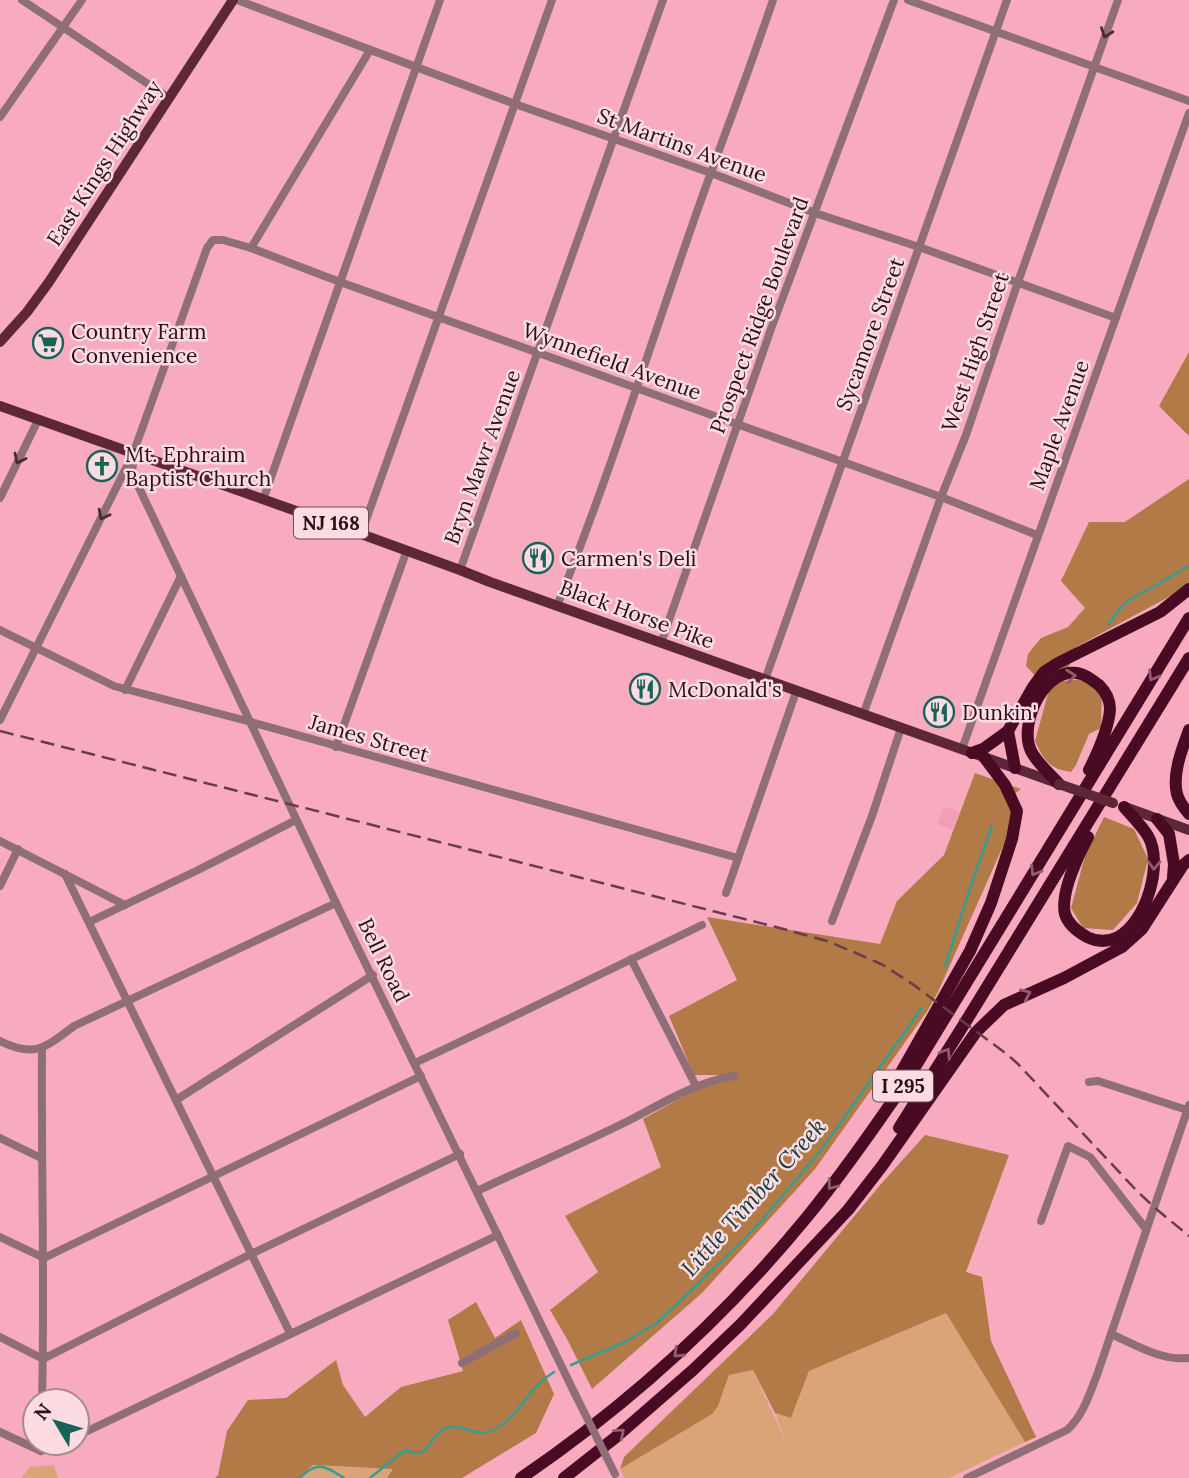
<svg xmlns="http://www.w3.org/2000/svg" width="1189" height="1478" font-family="Lora,serif">
<style>
.built{fill:#f29eb5}
.green{fill:#d9a578}
.forest{fill:#b27a46}
.lines{fill:none;stroke-linecap:round;stroke-linejoin:round}
.stream{stroke:#359e90;stroke-width:2.5}
.minor{stroke:#8f6e76;stroke-width:8}
.major{stroke:#5d2738;stroke-width:10}
.highway{stroke:#490a23;stroke-width:12}
.rail{stroke:#683d49;stroke-width:2.5;stroke-dasharray:14 7;stroke-linecap:butt}
.minor-bridge{stroke:#8f6e76;stroke-width:8}
.major-bridge{stroke:#5d2738;stroke-width:10}
.oneway{stroke:#482b34}
.oneway2{stroke:#915e6f}
.labels{text-anchor:middle;dominant-baseline:central;stroke-width:5;stroke-linejoin:round;paint-order:stroke}
.shield{fill:#fcdbe2;stroke:#694c54;stroke-width:2}
.shield-label{font-size:19px;font-weight:bold;fill:#2a0e17}
.street-label{font-size:21px;fill:#2a0e17;stroke:#fcdbe2}
.poi-label{font-size:21px;fill:#2a0e17;stroke:#fcdbe2;text-anchor:start}
.water-label{font-size:23px;font-style:italic;fill:#113f39;stroke:#fcdbe2}
</style>
<rect width="100%" height="100%" fill="#f8abbf"/>
<polygon class="built" points="944,806 959,812 952,830 937,824"/>
<g class="green">
<polygon points="946,1313 1025,1442 949,1478 624,1478 620,1469 711,1414 718,1406 729,1375 753,1370 785,1440 775,1413 791,1418 809,1371"/>
<polygon points="54,1465 58,1478 21,1478 30,1467"/>
<polygon points="313,1465 394,1469 387,1478 299,1478"/>
</g>
<g class="forest">
<polygon points="1189,352 1189,436 1159,406"/>
<path d="M1189,479V586L1076,647L1064,681L1085,679L1102,691L1101,728L1089,734L1076,765L1071,772C1049,769 1044,760 1035,741L1049,690L1026,666L1028,654L1041,638L1068,627L1085,608L1061,581L1089,522H1125Z"/>
<polygon points="975,773 1021,789 1010,797 1012,826 938,992 928,1010 815,1169 702,1293 592,1389 567,1339 550,1310 598,1272 565,1216 661,1167 643,1119 722,1075 694,1075 669,1016 737,980 707,917 880,944 897,901 944,855"/>
<polygon points="1104,817 1134,829 1148,859 1137,903 1113,930 1083,928 1071,908 1085,856"/>
<polygon points="925,1135 1009,1155 966,1272 982,1277 991,1341 1036,1437 1025,1442 946,1313 809,1371 791,1418 775,1413 753,1370 729,1375 718,1406 712,1414 620,1469 624,1457 773,1314 881,1184"/>
<polygon points="476,1302 495,1338 521,1320 554,1394 536,1433 462,1478 387,1478 393,1469 313,1465 299,1478 215,1478 218,1475 227,1431 248,1400 286,1398 336,1360 343,1385 365,1417 401,1387 463,1371 448,1320"/>
</g>
<g class="lines">
<g class="stream">
<polyline points="1109,624 1116,613 1128,601 1189,566"/>
<polyline points="945,967 970,888 992,826"/>
<polyline points="571,1365 625,1342 657,1323 739,1244 762,1220 821,1150 921,1009"/>
<path d="M300,1478C317,1460 325,1466 344,1478"/>
<path d="M370,1478L405,1450L414,1453L423,1452C429,1446 434,1436 441,1431C458,1418 477,1440 494,1430C519,1416 530,1386 554,1372"/>
</g>
<g class="minor">
<polyline points="22,0 169,98"/>
<polyline points="237,0 515,104 711,173 815,213 919,247 1116,318"/>
<polyline points="908,0 1189,101"/>
<polyline points="0,117 82,0"/>
<polyline points="251,248 370,50"/>
<polyline points="133,461 132,473 336,903 575,1394"/>
<polyline points="0,498 38,420"/>
<polyline points="263,500 440,0"/>
<polyline points="361,534 552,0"/>
<polyline points="460,570 663,0"/>
<path d="M557,606C608,479 649,349 694,220C720,146 748,74 773,0"/>
<polyline points="0,630 114,686 251,722 738,858"/>
<polyline points="661,643 771,329 894,0"/>
<polyline points="765,680 1007,0"/>
<polyline points="125,690 181,576"/>
<polyline points="863,715 941,497 966,435 1018,282 1118,0"/>
<polyline points="0,720 133,454 207,248 213,240 223,240 251,248 340,282 941,497 1037,535"/>
<polyline points="336,747 407,550"/>
<polyline points="962,749 1189,113"/>
<polyline points="0,841 125,905"/>
<polyline points="65,874 290,1333"/>
<polyline points="0,886 18,849"/>
<polyline points="726,893 796,692"/>
<polyline points="832,921 872,816 901,728"/>
<polyline points="89,922 196,871 296,820"/>
<polyline points="631,959 696,1086"/>
<path d="M0,1041C35,1058 45,1048 74,1026L336,903"/>
<path d="M42,1048C41,1166 45,1283 42,1401"/>
<polyline points="415,1063 510,1018 702,925"/>
<polyline points="1089,1082 1098,1081 1187,1110"/>
<polyline points="176,1100 373,975"/>
<polyline points="0,1138 41,1158"/>
<path d="M477,1191C528,1167 580,1145 630,1120C663,1103 696,1082 734,1076"/>
<polyline points="1041,1221 1068,1146 1090,1157 1146,1229"/>
<polyline points="0,1237 44,1258 421,1076"/>
<path d="M1111,1334C1136,1345 1161,1361 1189,1358"/>
<polyline points="0,1337 43,1359 251,1254 460,1154"/>
<polyline points="462,1363 516,1333"/>
<polyline points="0,1432 41,1451"/>
<polyline points="77,1436 498,1235"/>
<polyline points="41,1451 61,1443"/>
<path d="M967,1478L1067,1430C1083,1416 1089,1395 1097,1375L1189,1105"/>
</g>
<g class="major">
<polyline points="0,342 27,312 49,282 233,0"/>
<polyline points="0,406 361,534 460,570 490,582 1057,783"/>
<polyline points="1125,807 1189,830"/>
</g>
<g class="highway">
<path d="M1189,730C1182,749 1172,774 1177,794C1179,802 1184,808 1189,814"/>
<polyline points="1008,731 1015,768"/>
<polyline points="972,753 983,749 1008,731 1033,687 1044,672 1058,663 1160,612 1189,589"/>
<path d="M1059,784C1050,774 1037,763 1031,751C1018,723 1045,664 1081,674C1088,676 1093,681 1099,685C1105,691 1110,700 1110,709C1109,727 1097,754 1089,770"/>
<polyline points="1157,819 1169,834 1174,864 1173,877"/>
<path d="M1088,837C1078,855 1060,894 1065,914C1068,924 1078,932 1087,937C1097,942 1108,942 1118,937C1146,922 1164,864 1148,836C1142,826 1132,816 1124,807"/>
<polyline points="895,1083 970,951 991,903 1012,839 1017,811 1005,785 984,757"/>
<polyline points="899,1128 963,1026 1189,658"/>
<path d="M521,1478C628,1405 725,1317 807,1217C843,1173 875,1127 907,1080L1189,618"/>
<polyline points="564,1478 616,1437 693,1370 741,1324 848,1210 882,1166 976,1032 1004,1005 1064,978 1122,947 1142,929 1183,865 1189,860"/>
</g>
<polyline class="rail" points="0,731 776,927 827,941 856,953 883,965 911,983 1008,1055 1018,1064 1136,1190 1155,1208 1189,1236"/>
<polyline class="minor-bridge" points="575,1394 615,1474"/>
<polyline class="major-bridge" points="1059,784 1113,803"/>
</g>
<defs><path id="oneway-chevron" d="M-2-3.5L2.5 0L-2 3.5" fill="none" stroke-width="1.6" stroke-linecap="round" stroke-linejoin="round" transform="scale(1.75)"/></defs>
<g class="oneway">
<use href="#oneway-chevron" transform="translate(1106 33) rotate(110)"/>
<use href="#oneway-chevron" transform="translate(19 459) rotate(116)"/>
<use href="#oneway-chevron" transform="translate(103 515) rotate(117)"/>
</g>
<g class="oneway2">
<use href="#oneway-chevron" transform="translate(1071 676) rotate(-6)"/>
<use href="#oneway-chevron" transform="translate(1153 676) rotate(121)"/>
<use href="#oneway-chevron" transform="translate(1154 865) rotate(92)"/>
<use href="#oneway-chevron" transform="translate(1035 871) rotate(121)"/>
<use href="#oneway-chevron" transform="translate(1026 994) rotate(-24)"/>
<use href="#oneway-chevron" transform="translate(946 1053) rotate(-58)"/>
<use href="#oneway-chevron" transform="translate(832 1185) rotate(127)"/>
<use href="#oneway-chevron" transform="translate(678 1353) rotate(137)"/>
<use href="#oneway-chevron" transform="translate(620 1433) rotate(-40)"/>
</g>
<defs>
<g id="supermarket-ring" transform="scale(1.575)"><circle r="9.5" fill="#fcdbe2" stroke="#186258" stroke-width="1.5"/><path d="M-6-5.5h2.5l.6 2H6L4.5 2H-2.5L-4.4-4H-6ZM-1.5 3.2a1.3 1.3 0 1 0 .1 0ZM3 3.2a1.3 1.3 0 1 0 .1 0Z" fill="#186258"/></g>
<g id="church-ring" transform="scale(1.575)"><circle r="9.5" fill="#fcdbe2" stroke="#186258" stroke-width="1.5"/><path d="M-1.2-6h2.4v3.5h3.3v2.4h-3.3V6h-2.4V-.1h-3.3v-2.4h3.3Z" fill="#186258"/></g>
<g id="restaurant-ring" transform="scale(1.575)"><circle r="9.5" fill="#fcdbe2" stroke="#186258" stroke-width="1.5"/><path d="M-5-6h1v4h1v-4h1v4h1v-4h1v5L-1.5 .5V6h-2V.5L-5-1ZM5-6V6H3V1.5H1.5Q1.5-4 5-6Z" fill="#186258"/></g>
</defs>
<g fill-rule="evenodd">
<use href="#supermarket-ring" x="48" y="343"/>
<use href="#church-ring" x="102" y="466"/>
<use href="#restaurant-ring" x="538" y="558"/>
<use href="#restaurant-ring" x="645" y="689"/>
<use href="#restaurant-ring" x="939" y="712"/>
</g>
<g class="labels">
<g class="shield">
<rect x="294" y="507.5" width="74" height="31" rx="5"/>
<rect x="873" y="1070.5" width="60" height="31" rx="5"/>
</g>
<g class="shield-label">
<text x="331" y="523">NJ 168</text>
<text x="903" y="1086">I 295</text>
</g>
<g class="street-label">
<text transform="translate(682 145) rotate(20)">St Martins Avenue</text>
<text transform="translate(104 163) rotate(-57)">East Kings Highway</text>
<text transform="translate(759 315) rotate(-70)">Prospect Ridge Boulevard</text>
<text transform="translate(870 334) rotate(-70)">Sycamore Street</text>
<text transform="translate(975 352) rotate(-71)">West High Street</text>
<text transform="translate(612 361) rotate(20)">Wynnefield Avenue</text>
<text transform="translate(1059 425) rotate(-70)">Maple Avenue</text>
<text transform="translate(482 457) rotate(-70)">Bryn Mawr Avenue</text>
<text transform="translate(637 614) rotate(20)">Black Horse Pike</text>
<text transform="translate(369 738) rotate(16)">James Street</text>
<text transform="translate(384 960) rotate(64)">Bell Road</text>
</g>
<g class="poi-label">
<text x="71" y="331">Country Farm<tspan x="71" dy="24">Convenience</tspan></text>
<text x="125" y="454">Mt. Ephraim<tspan x="125" dy="24">Baptist Church</tspan></text>
<text x="561" y="558">Carmen's Deli</text>
<text x="668" y="689">McDonald's</text>
<text x="962" y="712">Dunkin'</text>
</g>
<g class="water-label">
<text transform="translate(753 1197) rotate(-48)">Little Timber Creek</text>
</g>
</g>
<g transform="translate(56 1422) rotate(308)"><circle r="33" fill="#fcdbe2" stroke="#a88991" stroke-width="2"/>
<path d="M0-5L12 26L0 18L-12 26Z" fill="#186258"/>
<text y="-10" font-size="19" font-weight="bold" text-anchor="middle" fill="#2a0e17">N</text>
</g>
</svg>
